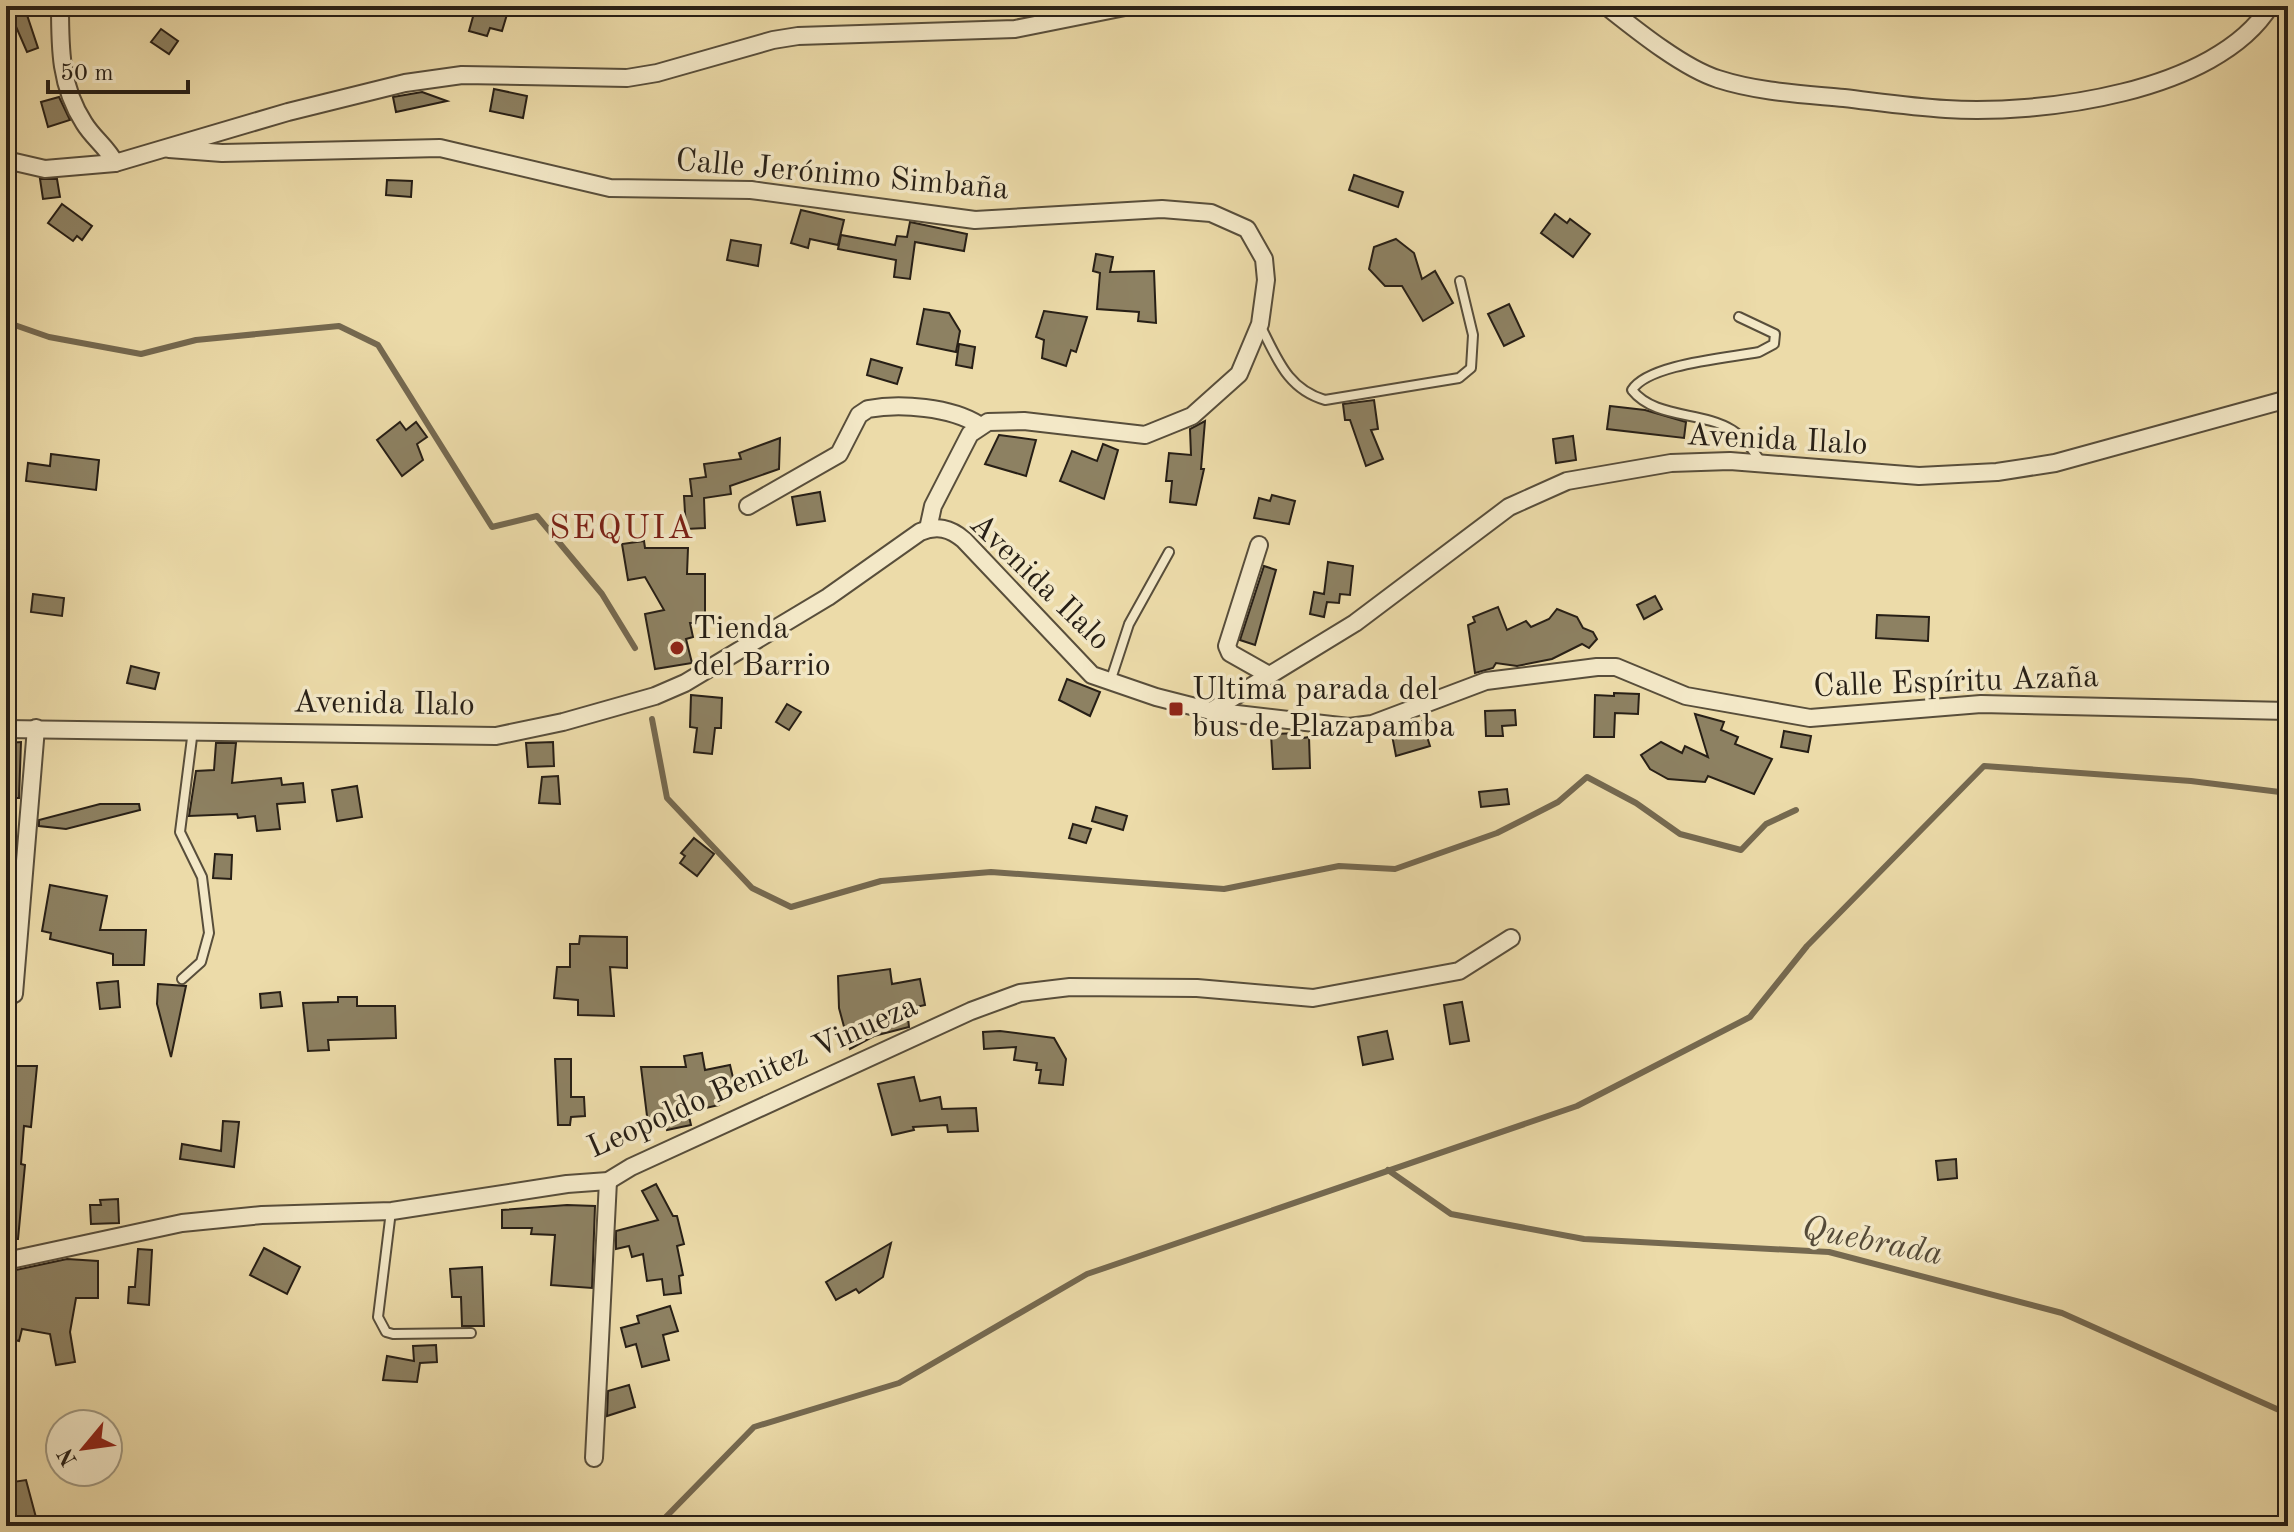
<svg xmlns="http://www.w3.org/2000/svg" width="2294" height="1532" font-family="'Old Standard TT',serif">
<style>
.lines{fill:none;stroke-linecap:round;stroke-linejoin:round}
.stream{stroke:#756950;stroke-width:6}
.building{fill:#8d8162;stroke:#271f16;stroke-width:2}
.service-casing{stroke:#584e3b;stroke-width:12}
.minor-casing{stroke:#584e3b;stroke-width:20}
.service{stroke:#f3e8c7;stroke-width:8}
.minor{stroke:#f3e8c7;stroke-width:16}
.poi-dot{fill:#8f2418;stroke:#f3e8c7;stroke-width:3}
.labels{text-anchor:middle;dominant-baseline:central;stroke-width:7;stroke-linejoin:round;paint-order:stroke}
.street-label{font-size:32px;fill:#271f16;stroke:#f3e8c7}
.poi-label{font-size:32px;fill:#271f16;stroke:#f3e8c7;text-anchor:start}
.neighbourhood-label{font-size:34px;letter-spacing:2px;fill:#7a1f14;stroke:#f3e8c7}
.water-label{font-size:34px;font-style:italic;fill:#544a38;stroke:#f3e8c7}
</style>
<rect width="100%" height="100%" fill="#ecdba9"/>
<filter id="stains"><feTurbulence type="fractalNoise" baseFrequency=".0025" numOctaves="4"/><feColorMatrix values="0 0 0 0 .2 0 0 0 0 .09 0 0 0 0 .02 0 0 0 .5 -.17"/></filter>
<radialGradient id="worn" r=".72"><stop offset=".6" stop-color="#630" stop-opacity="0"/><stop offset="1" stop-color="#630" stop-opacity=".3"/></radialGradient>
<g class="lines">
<g class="stream">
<polyline points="6,322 49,337 141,354 196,340 339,326 378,345 492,527 537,516 602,594 635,648"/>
<polyline points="652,719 667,798 752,888 791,907 881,881 991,872 1224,889 1339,866 1395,869 1497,833 1558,802 1587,777 1636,803 1680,834 1741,850 1766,824 1796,810"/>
<polyline points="1388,1170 1451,1214 1584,1239 1829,1252 2062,1313 2288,1414"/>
<polyline points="657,1526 754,1427 899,1383 1087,1274 1577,1106 1750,1017 1807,946 1984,766 2191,781 2288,793"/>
</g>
</g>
<g class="building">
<polygon points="7,6 24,6 38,48 27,52"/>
<polygon points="476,6 508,11 502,31 490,28 487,36 469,31"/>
<polygon points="161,29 178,41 169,54 151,42"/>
<polygon points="494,89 527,96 523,118 490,111"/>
<polygon points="422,92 447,101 396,112 393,97"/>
<polygon points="59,97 70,120 48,127 41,102"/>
<polygon points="1354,175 1403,192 1398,207 1349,190"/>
<polygon points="40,179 57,179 60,197 43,199"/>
<polygon points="387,180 412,181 411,197 386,195"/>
<polygon points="62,204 92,226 82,240 77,236 73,241 48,223"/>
<polygon points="801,210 844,220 838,245 810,239 808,248 791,243"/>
<polygon points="1555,214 1567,223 1570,219 1590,234 1573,257 1541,233"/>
<polygon points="910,222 967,234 964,251 915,242 910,279 894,277 896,260 838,249 841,235 895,245 897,236 907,237"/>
<polygon points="1396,239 1414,253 1422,279 1435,271 1453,303 1423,321 1402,286 1385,286 1369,269 1374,247"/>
<polygon points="731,240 761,245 758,266 727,260"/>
<polygon points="1096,254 1113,257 1110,272 1154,271 1156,323 1138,321 1139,312 1097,309 1100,273 1093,271"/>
<polygon points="1509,304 1524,336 1504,346 1488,314"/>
<polygon points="924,309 949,313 960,331 956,352 917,344"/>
<polygon points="1044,311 1087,317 1076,352 1071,350 1066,366 1042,358 1044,340 1036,337"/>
<polygon points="959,344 975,347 972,368 956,365"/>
<polygon points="871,359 902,368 897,384 867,375"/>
<polygon points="1374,400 1378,429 1371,430 1383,459 1366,466 1350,420 1345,420 1343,404"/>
<polygon points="1610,406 1645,410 1686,422 1684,438 1607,429"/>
<polygon points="1205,421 1201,469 1204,469 1196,505 1170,502 1172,481 1166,481 1169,453 1191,455 1190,429"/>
<polygon points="400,422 406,430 416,422 427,437 417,444 423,460 402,476 377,440"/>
<polygon points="999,435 1036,440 1026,476 985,464"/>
<polygon points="1573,436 1576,460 1556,463 1553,439"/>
<polygon points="780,438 779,469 730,486 731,494 704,498 705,528 686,529 684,496 692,496 690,479 706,477 704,464 741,459 739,453"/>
<polygon points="1103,444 1118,450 1104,499 1060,481 1072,451 1097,461"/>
<polygon points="51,454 99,460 96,490 26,481 28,463 50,466"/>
<polygon points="820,492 825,521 797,525 792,497"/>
<polygon points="1272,495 1295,501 1289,524 1254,518 1259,498 1270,501"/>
<polygon points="644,541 645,548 688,548 687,574 705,574 705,617 703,623 690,623 693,637 686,639 692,663 655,669 645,614 664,610 645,577 628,580 622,544"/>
<polygon points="1328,562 1353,566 1350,595 1340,594 1339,603 1327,602 1324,617 1310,614 1314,592 1324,594"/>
<polygon points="1264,566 1276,570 1255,645 1240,640"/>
<polygon points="33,594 64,598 62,616 31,612"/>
<polygon points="1655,596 1662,609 1644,619 1637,605"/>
<polygon points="1498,607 1507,630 1526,621 1531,627 1549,619 1557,609 1577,617 1583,628 1593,632 1597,639 1589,648 1582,644 1552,659 1517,666 1496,663 1493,668 1475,673 1468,625 1475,622 1473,617"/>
<polygon points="1877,615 1929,617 1928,641 1876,638"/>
<polygon points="131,666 159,673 155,689 127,683"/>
<polygon points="1067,679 1100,692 1090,716 1059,700"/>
<polygon points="1614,693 1639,694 1638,714 1615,713 1614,737 1594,737 1595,695 1614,696"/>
<polygon points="691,695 722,698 721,728 715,728 712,754 694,752 697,728 690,727"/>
<polygon points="787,704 801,712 789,730 776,722"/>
<polygon points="1515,710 1516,725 1502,726 1503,736 1486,736 1485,711"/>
<polygon points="1695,714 1724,722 1721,730 1738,737 1735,744 1772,759 1754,794 1708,776 1705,782 1668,779 1650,769 1641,755 1661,742 1682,753 1685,746 1708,757"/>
<polygon points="1422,721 1430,746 1396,756 1391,730"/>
<polygon points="1784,731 1811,736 1808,752 1781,747"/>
<polygon points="1302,733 1303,738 1309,737 1310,768 1273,769 1271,734"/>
<polygon points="21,742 19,798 6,798 6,743"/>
<polygon points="553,742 554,766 528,767 526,743"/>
<polygon points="216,743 236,743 232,783 281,778 282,785 303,783 305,802 277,804 280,829 257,831 255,816 238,818 237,814 189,816 196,771 214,770"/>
<polygon points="558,776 560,804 539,803 542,777"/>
<polygon points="357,786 362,817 337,821 332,790"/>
<polygon points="1507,789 1509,804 1481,807 1479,792"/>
<polygon points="100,804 139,804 140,810 66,829 39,826 39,820"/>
<polygon points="1096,807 1127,816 1123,830 1092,821"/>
<polygon points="1073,824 1091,829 1086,843 1069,838"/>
<polygon points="694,838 714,854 697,876 680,863 685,856 681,853"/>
<polygon points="215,854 232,855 231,879 213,878"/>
<polygon points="50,885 107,896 100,930 146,930 144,965 113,965 113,954 50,939 51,933 42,931"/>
<polygon points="580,936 627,937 627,968 610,967 614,1016 578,1015 578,1000 554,998 557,967 570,967 570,944 579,944"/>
<polygon points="890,969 892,984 920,979 925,1005 907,1009 909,1027 874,1036 850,1049 839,1008 838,976"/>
<polygon points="118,981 120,1007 100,1009 97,983"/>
<polygon points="158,984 186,986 171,1057 157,1004"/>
<polygon points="280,992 282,1006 261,1008 260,994"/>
<polygon points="338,997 357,997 357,1006 395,1006 396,1038 328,1040 329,1050 308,1051 303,1003 338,1002"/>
<polygon points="1462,1002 1469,1041 1450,1044 1444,1005"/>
<polygon points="1000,1031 1054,1038 1066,1059 1063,1085 1039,1083 1041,1070 1036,1070 1037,1063 1014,1060 1016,1047 984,1049 983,1032"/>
<polygon points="1387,1031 1393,1059 1363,1065 1358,1037"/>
<polygon points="702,1053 705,1070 730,1065 734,1082 715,1086 719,1105 688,1112 691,1125 667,1130 665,1121 648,1124 641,1067 686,1067 684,1056"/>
<polygon points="555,1059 571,1059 571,1097 584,1097 585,1116 571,1117 570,1125 558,1125"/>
<polygon points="6,1066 37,1066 31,1127 24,1126 21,1164 25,1165 18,1239 6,1239"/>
<polygon points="914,1077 920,1101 940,1097 942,1109 976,1108 978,1131 948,1132 947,1125 913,1127 914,1130 892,1135 878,1084"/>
<polygon points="223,1121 239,1122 234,1167 180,1159 182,1144 221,1151"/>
<polygon points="1956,1159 1957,1178 1938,1180 1936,1161"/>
<polygon points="656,1184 673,1216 677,1216 684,1244 677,1246 683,1275 679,1276 681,1293 664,1295 662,1279 647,1281 643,1254 632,1257 629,1246 616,1249 616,1231 658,1220 642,1191"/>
<polygon points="118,1199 119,1223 91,1224 90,1205 101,1205 100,1200"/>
<polygon points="567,1205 595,1206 592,1288 551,1285 555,1235 531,1234 532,1228 502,1228 502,1210"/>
<polygon points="891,1243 883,1277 859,1293 856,1289 836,1300 826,1282"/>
<polygon points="264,1248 300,1267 287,1294 250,1275"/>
<polygon points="138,1249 152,1250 149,1305 128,1303 129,1287 135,1287"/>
<polygon points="67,1259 98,1261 98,1298 76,1298 70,1332 75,1362 56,1365 50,1334 22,1329 19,1341 6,1338 6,1309 11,1271"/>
<polygon points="482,1267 484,1326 462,1326 461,1297 452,1297 450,1269"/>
<polygon points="670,1306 678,1331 663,1335 669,1360 642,1367 636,1344 626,1347 621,1328 639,1323 637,1316"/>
<polygon points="436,1345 437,1362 420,1363 417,1382 383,1380 387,1356 414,1361 413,1346"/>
<polygon points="629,1385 635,1407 607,1416 608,1391"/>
<polygon points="26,1480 38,1525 30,1526 23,1526 21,1516 13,1517 10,1501 6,1502 6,1483"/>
</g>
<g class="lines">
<g class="service-casing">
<g id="service">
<path d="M1739,317L1775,334L1774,344L1759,352C1728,358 1648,364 1632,390C1655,419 1702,411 1732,430C1745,438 1753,451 1762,463"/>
<path d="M1260,325C1277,358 1287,389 1325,400L1459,378L1471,368L1473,335L1460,281"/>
<polyline points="1110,682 1129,624 1169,552"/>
<polyline points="182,979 201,962 209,933 202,877 180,832 193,730"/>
<polyline points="391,1211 378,1317 386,1332 393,1334 471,1333"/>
</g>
</g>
<g class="minor-casing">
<g id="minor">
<path d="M60,6C60,48 60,86 84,123C93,138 108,148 115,163"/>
<path d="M1606,6C1635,29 1683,68 1718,79C1758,92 1802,94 1844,98C1878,102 1912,107 1946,109C2040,115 2216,93 2270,6"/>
<polyline points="169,149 222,153 440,148 610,188 751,190 975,220 1162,209 1211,213 1247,229 1264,259 1266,280 1260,324 1239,374 1192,416 1145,435 1024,421 988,422 970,434 933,506 928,529"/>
<polyline points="6,160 45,169 115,163 288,112 405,83 462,75 627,78 657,73 773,40 798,36 1015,29 1130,6"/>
<path d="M748,506L839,454L859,415L868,409C900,403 951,407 979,425"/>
<polyline points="1259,545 1227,646 1230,653 1269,675"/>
<polyline points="1211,711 1349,727 1372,724 1486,681 1597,667 1616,667 1686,696 1810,718 1981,704 2288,711"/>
<path d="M6,729L496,736L563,722L655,696L685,683L828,597L920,532C937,525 950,528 964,540L1092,675L1156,697L1211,711L1355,623L1509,507L1567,481L1671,463L1730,461L1919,476L1997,472L2055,463L2288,399"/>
<polyline points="14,994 36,728"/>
<polyline points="6,1261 182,1223 262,1215 392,1211 567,1184 608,1181 631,1167 971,1011 1020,993 1070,987 1197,988 1313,998 1459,971 1511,938"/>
<polyline points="594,1458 608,1181"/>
</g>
</g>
<use href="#service" class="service"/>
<use href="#minor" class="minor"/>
</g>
<g class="poi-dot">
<circle cx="677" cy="648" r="8"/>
<rect x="1168" y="701" width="16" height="16" rx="4"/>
</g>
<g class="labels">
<g class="street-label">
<text transform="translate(842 176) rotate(5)">Calle Jerónimo Simbaña</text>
<text transform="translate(1777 441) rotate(3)">Avenida Ilalo</text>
<text transform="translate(1039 583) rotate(44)">Avenida Ilalo</text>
<text transform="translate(1956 683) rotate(-2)">Calle Espíritu Azaña</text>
<text transform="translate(384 705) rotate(1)">Avenida Ilalo</text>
<text transform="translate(753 1078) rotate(-24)">Leopoldo Benitez Vinueza</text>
</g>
<g class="poi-label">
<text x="693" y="630">Tienda<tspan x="693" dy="37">del Barrio</tspan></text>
<text x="1192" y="691">Ultima parada del<tspan x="1192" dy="37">bus de Plazapamba</tspan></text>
</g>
<g class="neighbourhood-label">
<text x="622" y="529">SEQUIA</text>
</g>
<g class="water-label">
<text transform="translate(1872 1242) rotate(11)">Quebrada</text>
</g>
</g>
<rect width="2294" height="1532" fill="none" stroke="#ecdba9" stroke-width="32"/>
<rect x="8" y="8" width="2278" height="1516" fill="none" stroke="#271f16" stroke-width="4"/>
<rect x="16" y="16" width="2262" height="1500" fill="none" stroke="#271f16" stroke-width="2"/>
<g transform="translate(84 1448) rotate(241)"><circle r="38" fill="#f3e8c7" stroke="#a19880" stroke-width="2"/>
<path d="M0-6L14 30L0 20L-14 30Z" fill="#8f2418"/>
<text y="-12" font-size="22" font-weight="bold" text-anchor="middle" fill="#271f16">N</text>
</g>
<path d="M48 80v12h140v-12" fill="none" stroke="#271f16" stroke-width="4"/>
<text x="60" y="80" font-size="24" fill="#271f16" stroke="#f3e8c7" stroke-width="6" paint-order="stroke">50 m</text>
<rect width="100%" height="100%" filter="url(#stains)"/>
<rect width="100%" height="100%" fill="url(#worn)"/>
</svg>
